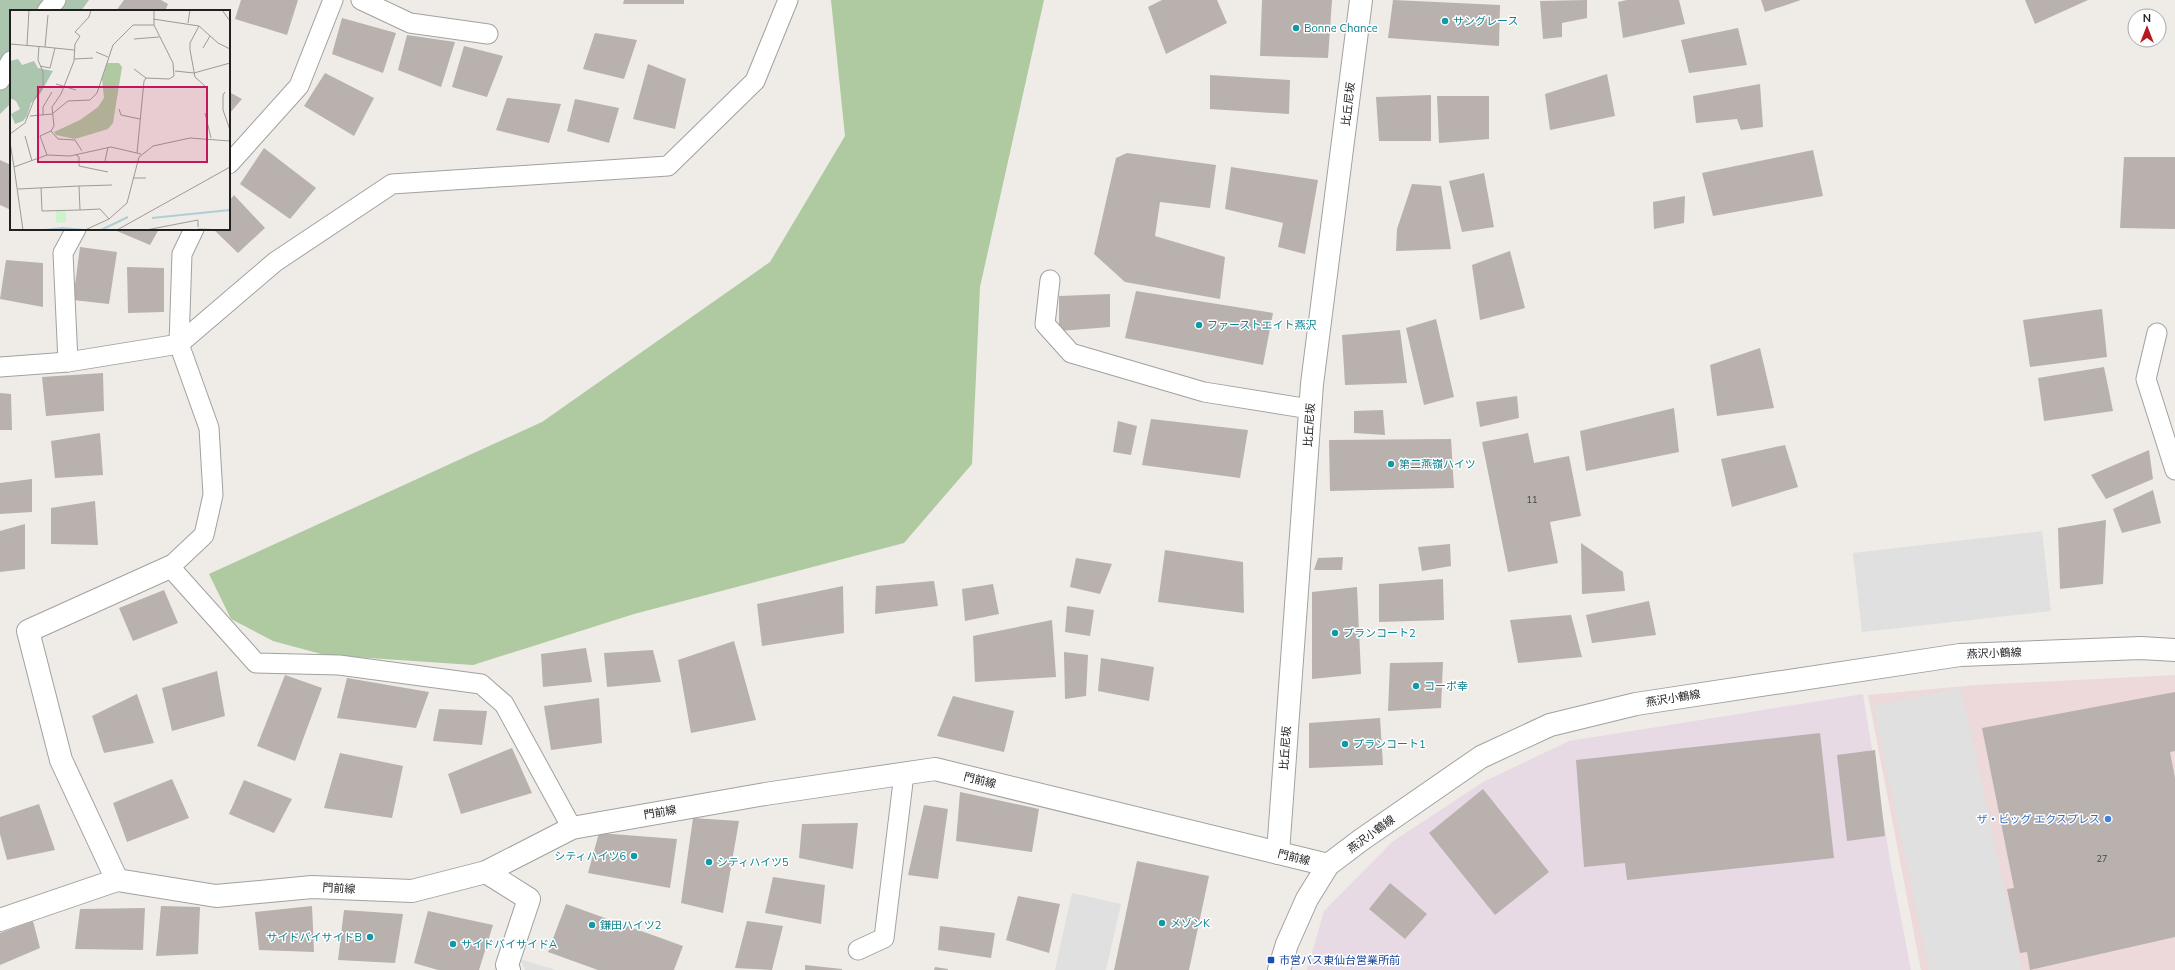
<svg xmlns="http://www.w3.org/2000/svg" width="2175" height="970" font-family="Mulish,'Noto Sans JP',sans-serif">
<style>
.commercial{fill:#edd9d9}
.industrial{fill:#e7dae5}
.forest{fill:#afc9a1}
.cemetery{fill:#abc5ae}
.parking{fill:#e0e0e0}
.building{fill:#b8b1ad}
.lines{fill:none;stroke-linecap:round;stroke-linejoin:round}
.service-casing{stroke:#a1a1a1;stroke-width:21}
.minor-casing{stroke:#a1a1a1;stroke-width:24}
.tertiary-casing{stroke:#a1a1a1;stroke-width:24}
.service{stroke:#fff;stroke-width:19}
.minor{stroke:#fff;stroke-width:22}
.tertiary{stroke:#fff;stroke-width:22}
.culture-dot{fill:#0f9aa8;stroke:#fff;stroke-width:1.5}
.shop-dot{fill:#3f7fe0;stroke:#fff;stroke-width:1.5}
.transit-dot{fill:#1a4fb4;stroke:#fff;stroke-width:1.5}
.labels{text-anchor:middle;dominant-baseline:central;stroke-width:3;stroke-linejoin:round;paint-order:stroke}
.number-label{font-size:9px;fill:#464443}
.culture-label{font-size:11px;fill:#0d838f;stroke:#fff;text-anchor:start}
.street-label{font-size:11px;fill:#202020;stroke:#fff}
.shop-label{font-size:11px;fill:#366cbe;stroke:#fff;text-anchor:end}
.transit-label{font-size:11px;fill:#164399;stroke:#fff;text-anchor:start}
.inset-river{fill:none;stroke:#aecfd7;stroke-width:2}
.inset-road{fill:none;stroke:#9c9a97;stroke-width:1}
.view{fill:#c2185b;fill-opacity:0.15;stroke:#c2185b;stroke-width:2}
.inset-edge{fill:none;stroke:#202020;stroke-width:2}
</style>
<rect width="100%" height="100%" fill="#efece7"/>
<polygon class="commercial" points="2175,675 2175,970 1921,970 1868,695 1976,685"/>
<polygon class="industrial" points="1863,694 1891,866 1911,970 1307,970 1324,911 1392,842 1483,782 1569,741"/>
<polygon class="forest" points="831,0 1044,0 980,287 972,464 904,543 634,614 473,665 325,655 273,641 231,619 209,574 542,422 770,262 845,136"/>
<polygon class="cemetery" points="0,0 89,0 81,11 11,11 11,103 0,114"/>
<g class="parking">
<polygon points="2042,531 2051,611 1862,632 1853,553"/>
<polygon points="1961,687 2022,970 1929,970 1873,706"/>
<polygon points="1072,893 1121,904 1106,970 1055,970"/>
<polygon points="520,959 556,970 525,970"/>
</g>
<g class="building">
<polygon points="124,0 161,0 168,4 165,11 116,11"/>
<polygon points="241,0 298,0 287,35 235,19"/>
<polygon points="624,0 684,0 684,4 623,4"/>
<polygon points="1162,0 1217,0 1227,23 1166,54 1148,7"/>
<polygon points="1262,0 1332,0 1328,58 1260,56"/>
<polygon points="1393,0 1500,5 1499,46 1388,38"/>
<polygon points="1587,0 1587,18 1562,23 1562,37 1543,39 1540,1"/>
<polygon points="1627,0 1679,0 1685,24 1623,38 1618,2"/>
<polygon points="1761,0 1801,0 1765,12"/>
<polygon points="2025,0 2088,0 2035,24"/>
<polygon points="342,18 396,33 383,73 332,54"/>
<polygon points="1738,28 1747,65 1689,73 1681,40"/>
<polygon points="595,33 637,40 624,79 583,69"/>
<polygon points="407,35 455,42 441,87 398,70"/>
<polygon points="464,46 503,56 487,97 452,87"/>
<polygon points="648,64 686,79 675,129 633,119"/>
<polygon points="325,73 374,98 354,136 304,106"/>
<polygon points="1607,74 1615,116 1550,130 1545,94"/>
<polygon points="1210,75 1290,80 1289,114 1210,109"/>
<polygon points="1760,84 1763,127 1741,130 1737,119 1696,123 1693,96"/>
<polygon points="229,92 242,99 229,114"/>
<polygon points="1431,95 1431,141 1379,141 1376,97"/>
<polygon points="1437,96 1489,96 1489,139 1439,143"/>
<polygon points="507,98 561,104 549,143 496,130"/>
<polygon points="575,99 619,108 609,143 567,131"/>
<polygon points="264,148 316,188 290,219 240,184"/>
<polygon points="1813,150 1823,196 1713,216 1702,173"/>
<polygon points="1127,153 1216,165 1210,208 1160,202 1155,236 1225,257 1220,299 1125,282 1094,254 1116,158"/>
<polygon points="2124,157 2175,157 2175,229 2120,228"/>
<polygon points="0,160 11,165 11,210 0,205"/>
<polygon points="1231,167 1318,180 1305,254 1278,247 1283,223 1225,209"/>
<polygon points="1484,173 1494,227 1462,232 1449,181"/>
<polygon points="1412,184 1441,186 1451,249 1396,251 1397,229"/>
<polygon points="234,195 265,228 238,253 213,229 229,229 229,201"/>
<polygon points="1685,196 1684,223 1654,229 1653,202"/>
<polygon points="112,229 159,229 150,245"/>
<polygon points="80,247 117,252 109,304 73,300"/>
<polygon points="1510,251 1525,308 1480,320 1472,265"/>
<polygon points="6,260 43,263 43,307 0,299"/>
<polygon points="127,267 164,268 164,312 128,313"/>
<polygon points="1136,291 1273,313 1263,365 1125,338"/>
<polygon points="1110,294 1110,327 1059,331 1059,296"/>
<polygon points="2102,309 2107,357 2030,367 2023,320"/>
<polygon points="1436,319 1454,397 1424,405 1406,328"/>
<polygon points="1400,330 1407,383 1345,385 1342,335"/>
<polygon points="1760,348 1774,408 1717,416 1710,365"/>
<polygon points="2104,367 2113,411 2044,421 2038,378"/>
<polygon points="103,373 104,411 46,416 42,377"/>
<polygon points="0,393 11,394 12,430 0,430"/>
<polygon points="1517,396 1519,418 1480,427 1476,402"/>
<polygon points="1674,408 1679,452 1586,471 1580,431"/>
<polygon points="1383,410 1385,435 1354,433 1354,411"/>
<polygon points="1151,419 1248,430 1240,478 1142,465"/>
<polygon points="1118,421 1137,426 1131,455 1113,452"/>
<polygon points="100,433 103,475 55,478 51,441"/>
<polygon points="1528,433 1534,463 1569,456 1581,516 1550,522 1558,563 1508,572 1482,442"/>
<polygon points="1451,439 1454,488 1330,491 1329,440"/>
<polygon points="1785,445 1798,487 1732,507 1721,459"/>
<polygon points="2149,450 2153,479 2106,499 2091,475"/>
<polygon points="32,479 32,512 0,514 0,483"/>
<polygon points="2153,490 2161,523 2122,533 2113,509"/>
<polygon points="95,501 98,545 51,544 51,508"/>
<polygon points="2106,520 2103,584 2060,589 2058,528"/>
<polygon points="25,524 25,569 0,572 0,531"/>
<polygon points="1581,543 1623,572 1625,591 1582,594"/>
<polygon points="1450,544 1451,566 1422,571 1418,547"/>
<polygon points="1165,550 1243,562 1244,613 1158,602"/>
<polygon points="1343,557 1342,570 1314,570 1318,558"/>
<polygon points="1076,558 1112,564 1100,594 1070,587"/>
<polygon points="1443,579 1444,620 1379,622 1379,584"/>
<polygon points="934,581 938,606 875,614 876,586"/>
<polygon points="993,584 999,614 965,621 962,589"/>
<polygon points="843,586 844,633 762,646 757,604"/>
<polygon points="1357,587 1361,674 1312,679 1312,592"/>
<polygon points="164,590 178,623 133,641 119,608"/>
<polygon points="1649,601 1656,635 1592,643 1586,615"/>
<polygon points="1067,606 1094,610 1090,636 1065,632"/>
<polygon points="1571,615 1582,657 1518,663 1510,620"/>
<polygon points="1052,620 1056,677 975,682 973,636"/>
<polygon points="734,641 756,720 691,733 678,660"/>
<polygon points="586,648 592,682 543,687 541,654"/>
<polygon points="653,650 661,682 607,687 604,653"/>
<polygon points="1064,652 1088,655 1086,696 1065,699"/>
<polygon points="1101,658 1154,667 1149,701 1098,691"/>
<polygon points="1443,662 1441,708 1388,711 1390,663"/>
<polygon points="217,671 225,716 172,731 162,688"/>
<polygon points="285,675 322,688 295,761 257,746"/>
<polygon points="347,678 429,692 416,728 337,718"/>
<polygon points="2175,692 2175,751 2170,752 2175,778 2175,937 2030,970 2027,952 2020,953 2007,889 2014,888 1982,728"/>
<polygon points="137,694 154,743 104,753 92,716"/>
<polygon points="953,696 1014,711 1004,752 937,736"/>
<polygon points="599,698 602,743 551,750 544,706"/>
<polygon points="439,709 487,711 482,745 433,741"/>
<polygon points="1380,718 1383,765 1309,768 1309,723"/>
<polygon points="1820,733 1834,858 1627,880 1625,863 1584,867 1576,760"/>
<polygon points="512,748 532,793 461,814 448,774"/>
<polygon points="1875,750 1885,836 1847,841 1837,755"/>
<polygon points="340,753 403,766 392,818 324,808"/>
<polygon points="172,779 189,818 127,842 113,803"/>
<polygon points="244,780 292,799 274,833 229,814"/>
<polygon points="1483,789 1549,872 1495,915 1429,833"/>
<polygon points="960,792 1039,809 1032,852 956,841"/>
<polygon points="39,804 55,850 7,860 0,834 0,817"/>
<polygon points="924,805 948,809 938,879 908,875"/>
<polygon points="693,818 739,821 723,913 681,903"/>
<polygon points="858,823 853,869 799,858 802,824"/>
<polygon points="599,833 677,839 670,888 588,873"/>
<polygon points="1137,861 1209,876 1189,970 1114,970"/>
<polygon points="773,877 825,885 821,924 765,913"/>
<polygon points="1390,883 1427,914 1405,939 1369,909"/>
<polygon points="1018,896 1060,904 1049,953 1006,940"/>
<polygon points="566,904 683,946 674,970 598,970 548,952"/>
<polygon points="161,906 200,907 198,954 156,956"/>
<polygon points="312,906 314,952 259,950 255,912"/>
<polygon points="145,908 143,950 75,949 80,909"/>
<polygon points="344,910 403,914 395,963 338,960"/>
<polygon points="428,911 493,925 479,970 438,970 414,963"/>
<polygon points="33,921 40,948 0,965 0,933"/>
<polygon points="747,921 783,926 772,970 735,968"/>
<polygon points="940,926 995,933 991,958 938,950"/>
<polygon points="805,965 842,969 842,970 805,970"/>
<polygon points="935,967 948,969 948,970 934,970"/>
</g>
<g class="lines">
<g class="service-casing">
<g id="service">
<polyline points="361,0 410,23 488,34"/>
<polyline points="47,11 56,0"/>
<polyline points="0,80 11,61"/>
<polyline points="229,164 299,86 333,0"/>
<polyline points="194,229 182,254 179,344 209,428 213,495 204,535 170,567 256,663 339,665 481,684 504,704 572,828"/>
<polyline points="1050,280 1045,324 1071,353 1204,392 1310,409"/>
<polyline points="2157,333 2146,379 2175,470"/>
<polyline points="68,362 63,253 76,229"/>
<polyline points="0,367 68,362 179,344 275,262 392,184 668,166 755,81 788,0"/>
<polyline points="858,950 884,938 904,774"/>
</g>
</g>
<g class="minor-casing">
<g id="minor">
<polyline points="1278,853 1312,384 1361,0"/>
<polyline points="486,872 529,899 507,965 509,970"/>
<polyline points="117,880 61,760 28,631 170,567"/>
<polyline points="0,920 117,880 216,896 312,887 412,891 486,872 572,828 765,794 935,769 1328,865"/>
</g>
</g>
<g class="tertiary-casing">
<polyline id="tertiary" points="1279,970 1287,944 1307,899 1328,865 1361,840 1481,757 1550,725 1636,704 1960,655 2141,648 2175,650"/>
</g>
<use href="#service" class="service"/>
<use href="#minor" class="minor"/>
<use href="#tertiary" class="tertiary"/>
</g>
<g class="culture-dot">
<circle cx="1445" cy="21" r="4"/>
<circle cx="1296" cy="28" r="4"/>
<circle cx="1199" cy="325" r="4"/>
<circle cx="1391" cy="464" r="4"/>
<circle cx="1335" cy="633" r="4"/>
<circle cx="1416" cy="686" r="4"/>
<circle cx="1345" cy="744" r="4"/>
<circle cx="634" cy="856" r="4"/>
<circle cx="709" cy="862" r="4"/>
<circle cx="1162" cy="923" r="4"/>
<circle cx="592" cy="925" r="4"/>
<circle cx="370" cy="937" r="4"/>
<circle cx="453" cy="944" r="4"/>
</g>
<circle class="shop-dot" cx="2108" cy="819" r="4"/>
<rect class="transit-dot" x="1267" y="956" width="8" height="8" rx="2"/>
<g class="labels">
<g class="number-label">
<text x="1532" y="499">11</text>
<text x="2102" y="858">27</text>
</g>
<g class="culture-label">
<text x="1453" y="21">サングレース</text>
<text x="1304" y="28">Bonne Chance</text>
<text x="1207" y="325">ファーストエイト燕沢</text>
<text x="1399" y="464">第二燕嶺ハイツ</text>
<text x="1343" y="633">プランコート2</text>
<text x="1424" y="686">コーポ幸</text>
<text x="1353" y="744">プランコート1</text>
<text x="626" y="856" text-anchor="end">シティハイツ6</text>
<text x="717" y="862">シティハイツ5</text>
<text x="1170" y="923">メゾンK</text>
<text x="600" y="925">鎌田ハイツ2</text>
<text x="362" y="937" text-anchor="end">サイドバイサイドB</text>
<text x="461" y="944">サイドバイサイドA</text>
</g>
<g class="street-label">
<text transform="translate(1348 104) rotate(-83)">比丘尼坂</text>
<text transform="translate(1309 425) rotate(-86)">比丘尼坂</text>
<text transform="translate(1994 653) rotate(-2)">燕沢小鶴線</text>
<text transform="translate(1673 698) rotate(-9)">燕沢小鶴線</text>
<text transform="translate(1285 748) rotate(-86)">比丘尼坂</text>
<text transform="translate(980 780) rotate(14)">門前線</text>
<text transform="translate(660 812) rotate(-10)">門前線</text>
<text transform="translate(1371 834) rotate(-36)">燕沢小鶴線</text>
<text transform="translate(1294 857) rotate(14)">門前線</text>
<text transform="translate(339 888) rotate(3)">門前線</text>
</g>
<g class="shop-label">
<text x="2100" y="819">ザ・ビッグ エクスプレス</text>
</g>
<g class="transit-label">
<text x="1279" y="960">市営バス東仙台営業所前</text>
</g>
</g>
<g transform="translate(10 10)">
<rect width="220" height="220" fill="#efece7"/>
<path d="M97,53H109L112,57L103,113L98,119L65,129L46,125L44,122L70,110L88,97L94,88L92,69Z" fill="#afc9a1"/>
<path d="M8,49L12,55L24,51L28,58L43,61L30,84L21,93L17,106L13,111L5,114L1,104L10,99L6,91L0,88V51Z" fill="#abc5ae"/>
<path d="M46,201H56V212L46,213Z" fill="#cbf3cc"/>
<path class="inset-river" d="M142,208L220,200M35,220L52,218L75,220M91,220L118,207"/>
<path class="inset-road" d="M212,0L220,11M143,9L189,16M178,13L180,0M124,29L149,27M0,34L35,37L38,5M17,35L19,0M35,37L64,40M193,38L200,26M86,42L98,47M64,49L83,48M30,56L40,58L45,38M124,59L136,68M165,61L184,63L220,53M46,74L66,80M196,77L185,67L180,40V33L189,16L208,33L220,39M215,82L213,85V100L220,120M109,99L111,105L130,109M195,103L201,128M33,105V97L42,82M20,106L42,104L58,91L80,90L87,83L103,35L123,15H144M0,124L15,113L24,90L33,76V62L28,50L29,36M15,126L22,151M0,132L4,157M72,141L65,130L48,129L41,121L44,116L42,97L51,84L64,51L65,34L70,26L65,22L79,7L81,0M127,143L134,71L136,68L159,69L164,66L163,53L144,15V0M37,145L30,126L41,121M66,145L69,147V156L98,162M95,151L98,137M123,168H136M31,178L32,201L70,200M8,179L69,176M99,209L90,199L70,200L69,176L102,175M188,219L218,220M13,220L4,157L37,145L60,146L101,137L131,144M75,220L99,209L117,193L129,147L143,136L180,128L220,131M107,220L220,157M136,220L188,210V217"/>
<path class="view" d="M28,77H197V152H28Z"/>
<rect width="220" height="220" class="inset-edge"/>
</g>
<g transform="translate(2147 28)"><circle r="19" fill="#ffffff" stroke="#a6a6a6"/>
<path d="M0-3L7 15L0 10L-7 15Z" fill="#b61a20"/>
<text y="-6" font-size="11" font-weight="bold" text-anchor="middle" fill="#202020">N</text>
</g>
</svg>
